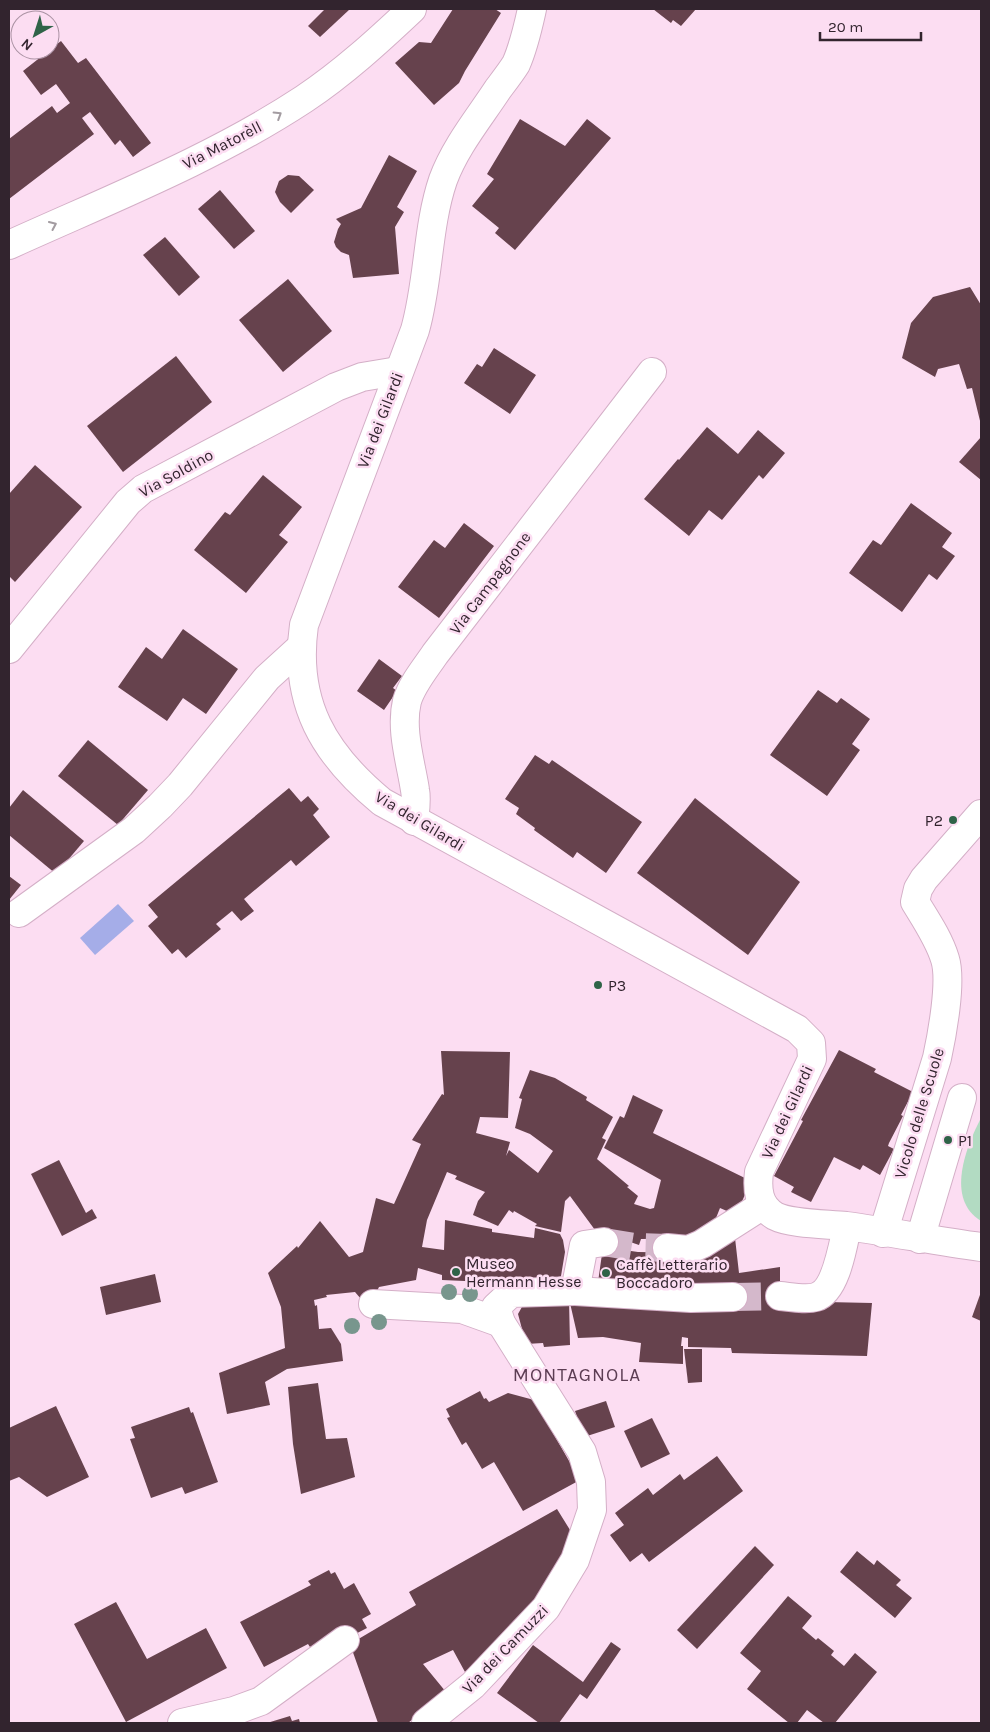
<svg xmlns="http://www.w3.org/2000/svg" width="990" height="1732" font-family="Karla,sans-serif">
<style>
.green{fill:#b2dbc2}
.water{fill:#a5ade8}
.building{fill:#66424d}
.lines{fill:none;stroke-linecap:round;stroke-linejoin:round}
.minor-tunnel{stroke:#d4b8cb;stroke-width:28;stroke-dasharray:28 14;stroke-linecap:butt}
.minor-casing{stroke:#d4afc7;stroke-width:30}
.minor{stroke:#fff;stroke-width:28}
.tree{fill:#78968d}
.oneway{stroke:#a39ca1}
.poi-dot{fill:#2f6348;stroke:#fcddf2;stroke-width:2}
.labels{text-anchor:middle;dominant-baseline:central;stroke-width:5;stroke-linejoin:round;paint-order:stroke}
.street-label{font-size:16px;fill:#32242e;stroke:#fcddf2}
.poi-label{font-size:16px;fill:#32242e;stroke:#fcddf2;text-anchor:start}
.quarter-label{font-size:19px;letter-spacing:1px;fill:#5c3d53;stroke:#fcddf2}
</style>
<rect width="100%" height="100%" fill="#fcddf2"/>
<path class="green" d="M981,1118V1221C945,1199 966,1147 981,1118Z"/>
<polygon class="water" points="118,904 134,921 95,955 80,938"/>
<g class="building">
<polygon points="325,9 350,9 320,37 308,26"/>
<polygon points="453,9 495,9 501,13 465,71 459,83 434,105 395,63 419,42 431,43"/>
<polygon points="653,9 696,9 681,26 673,20 671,23"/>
<polygon points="61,41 78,63 86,58 151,143 133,157 120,140 115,145 90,112 82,118 94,134 9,199 9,139 52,106 57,113 70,103 56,84 41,95 23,71"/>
<polygon points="520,119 565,146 587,119 611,138 515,250 495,233 499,228 472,206 494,179 487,174"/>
<polygon points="389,155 417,171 397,207 404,212 395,227 399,274 353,278 349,255 341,252 336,247 334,242 338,229 341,224 336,219 361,208"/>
<polygon points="288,175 299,176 314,190 291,213 280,202 275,192 279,181"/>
<polygon points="220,190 255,231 234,249 198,209"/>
<polygon points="165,237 200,277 179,296 143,255"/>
<polygon points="288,279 332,331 283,372 239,320"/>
<polygon points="970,287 981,305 981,425 972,388 967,389 959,364 938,369 935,377 902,358 911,323 933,297"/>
<polygon points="494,348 536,375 510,414 464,383 477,364 482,367"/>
<polygon points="176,356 212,402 123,472 87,426"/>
<polygon points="707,427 738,454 758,430 785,453 763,479 759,475 722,520 709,510 689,536 644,499 678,459 679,460"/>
<polygon points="981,437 981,480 959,462"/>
<polygon points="35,465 82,507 15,582 9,576 9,494"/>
<polygon points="263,475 302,507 279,535 288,542 246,593 194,550 225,512 230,515"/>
<polygon points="911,503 952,533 942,547 955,556 937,580 929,574 902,612 849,573 873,540 881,545"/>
<polygon points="464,523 494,546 439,618 398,587 434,540 445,548"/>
<polygon points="183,629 238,669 206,714 183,698 167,721 118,687 146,647 162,659"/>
<polygon points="379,659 402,676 393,688 397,691 384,710 357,691"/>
<polygon points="818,690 837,703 841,698 870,719 852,744 860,750 827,796 770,755"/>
<polygon points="88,740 148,790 118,825 58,776"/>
<polygon points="535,755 549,764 552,760 642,822 606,873 577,852 573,858 534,830 535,828 516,814 519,808 505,799"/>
<polygon points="289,788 301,802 308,796 319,809 313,815 330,837 296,866 291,860 244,899 254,911 241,921 232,911 216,924 221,929 186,958 178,949 172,954 148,926 158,917 148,905"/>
<polygon points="23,790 84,841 56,874 9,835 9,808"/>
<polygon points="695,798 800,882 748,955 637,873"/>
<polygon points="9,876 21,885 9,900"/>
<polygon points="839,1050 876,1069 874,1072 913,1092 901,1115 903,1116 889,1143 888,1146 894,1149 880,1175 863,1165 860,1170 834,1157 811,1202 791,1192 794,1187 774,1176 803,1121 801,1120"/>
<polygon points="441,1051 510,1052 508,1118 480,1117 476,1133 510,1142 506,1156 509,1150 538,1173 553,1151 530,1134 515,1128 522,1099 519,1098 530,1070 555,1078 587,1097 586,1100 613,1117 602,1138 606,1140 597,1159 629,1186 627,1187 638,1196 634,1204 650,1209 654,1208 661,1180 604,1148 620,1116 624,1118 633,1095 663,1110 653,1133 751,1181 736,1215 720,1208 708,1238 641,1239 639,1245 595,1230 570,1196 565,1201 561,1232 535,1226 537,1224 514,1211 513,1213 509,1210 498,1226 473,1215 478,1201 485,1192 455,1179 457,1176 447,1172 427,1220 422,1247 444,1250 445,1220 492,1229 492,1232 534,1238 535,1228 560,1234 563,1240 565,1252 560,1282 511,1283 442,1280 442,1275 418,1268 416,1280 379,1287 375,1295 361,1299 355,1292 326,1295 327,1297 314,1300 315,1306 317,1305 319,1329 331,1328 341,1344 343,1361 287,1369 265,1382 270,1405 227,1414 219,1373 285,1348 281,1307 268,1273 297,1246 298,1248 320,1221 349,1257 363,1252 376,1198 394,1204 421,1144 412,1140 442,1094 444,1095"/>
<polygon points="59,1160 86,1213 92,1209 97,1218 62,1236 31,1174"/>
<polygon points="735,1238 739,1273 780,1267 780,1301 872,1303 867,1356 732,1353 731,1348 688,1347 688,1338 682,1337 681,1346 683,1346 683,1364 639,1362 641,1343 603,1337 578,1338 570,1303 597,1289 603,1247 638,1252 702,1253"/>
<polygon points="155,1274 161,1302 106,1315 100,1287"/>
<polygon points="981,1292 981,1321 972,1317"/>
<polygon points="527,1298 569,1299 570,1345 544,1347 543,1343 526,1344 518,1314"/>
<polygon points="684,1349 702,1349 702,1382 688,1383"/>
<polygon points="318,1383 326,1439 347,1438 355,1477 301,1494 293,1444 288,1387"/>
<polygon points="480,1391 484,1399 486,1398 489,1402 508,1393 534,1400 580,1480 523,1511 494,1462 482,1469 466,1442 462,1445 447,1418 450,1417 446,1409"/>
<polygon points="606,1401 615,1427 584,1437 575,1411"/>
<polygon points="56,1406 89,1477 47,1497 19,1477 9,1481 9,1428"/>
<polygon points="189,1407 191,1413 193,1412 218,1482 185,1494 182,1487 151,1498 130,1439 135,1438 131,1427"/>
<polygon points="652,1418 670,1454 641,1468 624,1431"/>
<polygon points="717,1456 743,1491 649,1562 642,1553 630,1562 610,1535 624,1525 615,1513 648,1488 653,1495 680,1474 684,1480"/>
<polygon points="557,1509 575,1538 519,1627 465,1672 453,1650 423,1664 446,1692 408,1723 378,1723 350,1644 416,1605 409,1592"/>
<polygon points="755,1546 774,1565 697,1649 677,1630"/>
<polygon points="857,1551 874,1565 877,1560 901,1580 896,1585 912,1598 895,1618 840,1572"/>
<polygon points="329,1570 331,1574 335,1572 344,1589 354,1583 371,1614 362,1619 367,1628 336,1644 332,1635 310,1647 308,1644 264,1667 240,1622 311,1585 308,1581"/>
<polygon points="788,1596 812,1616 802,1628 816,1640 818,1638 834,1651 831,1655 844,1666 855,1653 877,1672 835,1723 824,1723 807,1710 797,1723 789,1723 747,1689 761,1671 740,1653"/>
<polygon points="116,1602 147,1659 206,1628 227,1668 126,1722 74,1624"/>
<polygon points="611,1642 621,1649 587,1699 580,1694 559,1723 539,1723 497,1693 533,1645 583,1682"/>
<polygon points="290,1716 292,1721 299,1719 300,1723 267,1723"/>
</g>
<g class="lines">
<g class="minor-tunnel">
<polyline points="604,1242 634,1247 667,1248"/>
<polyline points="733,1297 780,1296"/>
</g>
<g class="minor-casing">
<g id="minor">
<path d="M532,9C528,27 524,46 516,64C511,72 504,81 498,89C479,118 455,147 443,180C427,227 429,281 415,330L304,625C293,703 324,754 382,802L797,1029L811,1043L812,1059L759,1172C757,1189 758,1206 775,1216C790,1224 827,1224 846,1226C891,1232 936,1241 981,1247"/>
<path d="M9,245C108,200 213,159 304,99C343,73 378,41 412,9"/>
<polyline points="9,649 128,502 143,489 336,387 362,377 398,371"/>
<path d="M414,821C415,811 417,800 415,790C411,763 400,730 407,701C412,684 425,669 435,654L652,372"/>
<polyline points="19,913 134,830 160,806 180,785 267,678 301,647"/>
<path d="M883,1233L937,1058C942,1035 952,981 945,959C939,939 926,920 915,902L918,889L924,879L981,814"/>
<polyline points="920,1239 962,1098"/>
<polyline points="667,1248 688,1250 702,1244 763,1205"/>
<polyline points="575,1291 691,1298 733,1297"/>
<path d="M780,1296C791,1297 806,1300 816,1297C836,1291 843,1245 847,1227"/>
<polyline points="373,1304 462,1309 501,1323"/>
<polyline points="182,1723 234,1711 261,1701 345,1640"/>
<polyline points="426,1723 473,1685 546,1608 575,1560 592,1510 591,1482 582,1452 501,1323 496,1307 511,1293 575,1291 584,1245 604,1242"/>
</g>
</g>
<use href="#minor" class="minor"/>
</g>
<g class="tree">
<circle cx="449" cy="1292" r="8"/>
<circle cx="470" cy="1294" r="8"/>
<circle cx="379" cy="1322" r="8"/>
<circle cx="352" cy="1326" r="8"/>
</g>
<defs><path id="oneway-chevron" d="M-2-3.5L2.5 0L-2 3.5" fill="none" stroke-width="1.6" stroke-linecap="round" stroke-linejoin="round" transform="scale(1.25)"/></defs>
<g class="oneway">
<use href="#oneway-chevron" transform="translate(278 115) rotate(-32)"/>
<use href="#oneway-chevron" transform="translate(53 225) rotate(-24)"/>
</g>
<g class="poi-dot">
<circle cx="953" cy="820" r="5"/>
<circle cx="598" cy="985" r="5"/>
<circle cx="948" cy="1140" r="5"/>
<circle cx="456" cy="1272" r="5"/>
<circle cx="606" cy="1273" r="5"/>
</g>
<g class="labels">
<g class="street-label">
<text transform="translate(222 145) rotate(-27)">Via Matorèll</text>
<text transform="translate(380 420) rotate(-69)">Via dei Gilardi</text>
<text transform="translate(176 473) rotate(-29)">Via Soldino</text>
<text transform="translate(490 583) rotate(-53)">Via Campagnone</text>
<text transform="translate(420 821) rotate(31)">Via dei Gilardi</text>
<text transform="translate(787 1112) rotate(-65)">Via dei Gilardi</text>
<text transform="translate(919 1113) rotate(-73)">Vicolo delle Scuole</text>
<text transform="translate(505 1649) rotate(-46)">Via dei Camuzzi</text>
</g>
<g class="poi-label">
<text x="943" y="820" text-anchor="end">P2</text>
<text x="608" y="985">P3</text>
<text x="958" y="1140">P1</text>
<text x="466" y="1263">Museo<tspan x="466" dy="18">Hermann Hesse</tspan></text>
<text x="616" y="1264">Caffè Letterario<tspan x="616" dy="18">Boccadoro</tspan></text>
</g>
<g class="quarter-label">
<text x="577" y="1375">MONTAGNOLA</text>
</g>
</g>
<rect width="990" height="1732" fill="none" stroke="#32242e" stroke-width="20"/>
<g transform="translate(35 35) rotate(219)"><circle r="24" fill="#fcddf2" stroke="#ab93a4"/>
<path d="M0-4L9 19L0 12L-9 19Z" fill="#2f6348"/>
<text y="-8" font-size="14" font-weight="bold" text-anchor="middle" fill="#32242e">N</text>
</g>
<path d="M820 32v8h101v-8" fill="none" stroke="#32242e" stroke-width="2.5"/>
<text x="828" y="32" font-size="15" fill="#32242e" stroke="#fcddf2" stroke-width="4" paint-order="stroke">20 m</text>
</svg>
